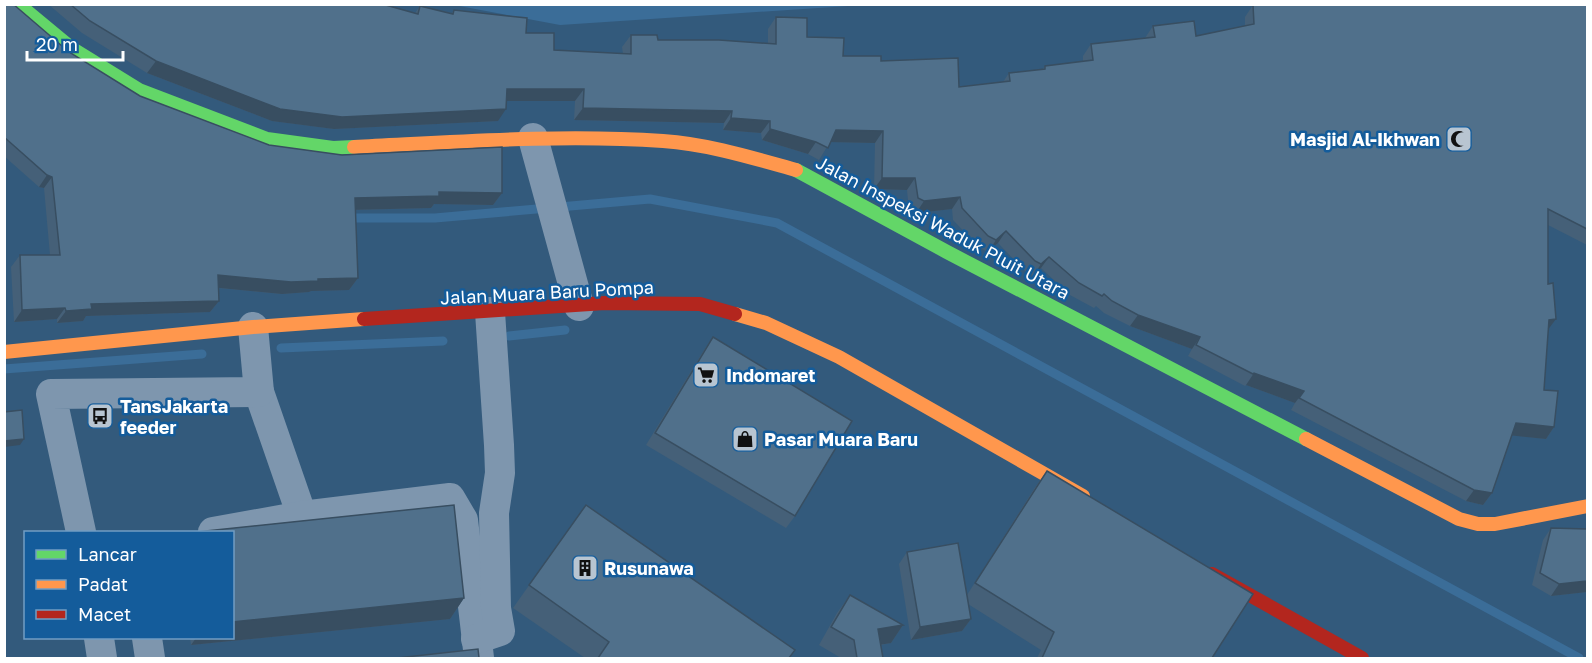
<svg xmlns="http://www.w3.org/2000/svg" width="1592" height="663" font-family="'Golos Text',sans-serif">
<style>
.water{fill:#3b6d98}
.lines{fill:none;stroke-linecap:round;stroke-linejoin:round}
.stream{stroke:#3b6d98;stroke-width:9}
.street{stroke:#7e96ae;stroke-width:30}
.fast{stroke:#63d668;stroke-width:14}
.slow{stroke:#ff974d;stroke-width:14}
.jam{stroke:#b3261e;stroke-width:14}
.wall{fill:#456078}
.shaded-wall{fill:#384e61}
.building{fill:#50708b;stroke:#384e61;stroke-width:1.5}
.labels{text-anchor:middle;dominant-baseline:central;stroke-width:5;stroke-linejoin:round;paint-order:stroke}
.poi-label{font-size:18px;font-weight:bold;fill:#fff;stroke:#145c9b;text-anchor:start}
.street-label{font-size:18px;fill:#fff;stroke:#145c9b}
</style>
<rect width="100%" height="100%" fill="#335a7c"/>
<polygon class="water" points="454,5 863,5 560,25"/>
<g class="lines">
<g class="stream">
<polyline points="345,218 435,218 650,199 777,223 1579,658"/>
<polyline points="509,336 565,330"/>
<polyline points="281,348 443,341"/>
<polyline points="4,369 202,354"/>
</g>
<g class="street">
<polyline points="533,138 579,306"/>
<polyline points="259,392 302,516"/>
<polyline points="81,532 51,394 259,392 253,327"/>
<polyline points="213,532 302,516 450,498 463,520 479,658"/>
<polyline points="99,638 102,658"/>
<polyline points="147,638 150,658"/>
<polyline points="476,639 500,631 496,608 494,513 500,473 499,445 490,312"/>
</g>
<g class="fast">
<polyline points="18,4 71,48 139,90 267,139 333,148 354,147"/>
<polyline points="796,170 947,252 1306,439"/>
</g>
<g class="slow">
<path d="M354,147C457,142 560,134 663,141C708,144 753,158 796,170"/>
<polyline points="735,314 766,323 839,357 1083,496"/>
<polyline points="4,352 253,327 364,319"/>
<polyline points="1306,439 1459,519 1478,524 1495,524 1588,506"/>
</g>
<g class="jam">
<polyline points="364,319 605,303 700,304 735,314"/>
<polyline points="1212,574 1362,658"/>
</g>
</g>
<g class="wall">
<polygon points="4,4 14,7 69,52 140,96 269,145 502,193 493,205 434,204 431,208 355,210 358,278 349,290 311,291 309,292 282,294 218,288 219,301 210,312 86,316 83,321 57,323 57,319 14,322 11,267 20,255 50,255 44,188 39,187 4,156"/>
<polygon points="48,4 382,4 415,13 420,6 452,13 454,10 526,33 554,50 623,54 622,47 631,35 658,40 768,43 768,29 776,17 807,37 843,56 881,61 959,87 1003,82 1009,73 1043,69 1045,66 1083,61 1083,56 1091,44 1145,38 1153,26 1196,36 1245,26 1245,17 1253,5 1587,4 1587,245 1548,225 1548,331 1544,390 1554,427 1546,439 1512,435 1492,493 1483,505 1466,501 1291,410 1295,403 1246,385 1245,386 1188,356 1192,349 1130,326 1104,313 1096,306 1094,308 1070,295 1041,268 1033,276 1027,273 998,243 988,252 980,248 953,220 952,209 916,213 909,210 907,190 874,189 875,143 830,142 819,160 808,154 762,140 761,133 723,130 724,123 574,120 575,101 506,101 498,121 334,129 272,121 147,73 82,33"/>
<polygon points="713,337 795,516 786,528 646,445 704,350"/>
<polygon points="1047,471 1212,658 1037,658 1041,650 968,604 971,619 962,631 911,640 899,564 907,552 967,595 1034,489"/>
<polygon points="454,505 464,598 450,619 191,645 190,638 232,638 232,532 195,532 196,532"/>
<polygon points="586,505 789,658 585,658 513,608"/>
<polygon points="1551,528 1587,529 1587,592 1551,596 1532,585 1543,540"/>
<polygon points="850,595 903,625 891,643 881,645 883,658 841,658 819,645 837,613"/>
</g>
<g class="shaded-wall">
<polygon points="156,61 506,109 498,121 334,129 272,121 147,73"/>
<polygon points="507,89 584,89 575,101 498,101"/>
<polygon points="583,108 732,111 724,123 574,120"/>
<polygon points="731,118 770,121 761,133 723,130"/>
<polygon points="770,129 816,142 808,154 762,140"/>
<polygon points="836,130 883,131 875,143 828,142"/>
<polygon points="47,175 52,177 44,188 39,187"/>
<polygon points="882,178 915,178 907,190 874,189"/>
<polygon points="439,192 502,193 493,205 434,204 431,208 347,210 355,198"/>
<polygon points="960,197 952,209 916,213 924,201"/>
<polygon points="1006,231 998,243 988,252 996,240"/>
<polygon points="1049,257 1041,268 1033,276 1041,264"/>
<polygon points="218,275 318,279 358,278 349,290 311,291 309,292 282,294 210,287"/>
<polygon points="219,301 210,312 86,316 83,321 57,323 66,311 91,304"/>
<polygon points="65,308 57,319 14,322 22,310"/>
<polygon points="1138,315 1200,337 1192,349 1130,326"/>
<polygon points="1556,319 1547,331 1549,320"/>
<polygon points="1254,373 1304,391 1295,403 1246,385"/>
<polygon points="1516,423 1554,427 1546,439 1508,435"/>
<polygon points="24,439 20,445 4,447 4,441"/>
<polygon points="1474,490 1492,493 1483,505 1466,501"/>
<polygon points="1587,581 1587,592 1551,596 1559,584"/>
<polygon points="464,598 450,619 191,645 196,638 232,638 232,622"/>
<polygon points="971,619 962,631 911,640 920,627"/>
<polygon points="903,625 891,643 866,647 878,629"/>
</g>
<g class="building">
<polygon points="4,4 13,4 69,52 140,96 269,145 342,155 502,147 502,193 439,192 439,196 355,198 358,278 318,279 318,281 291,282 218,275 219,301 91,304 92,309 66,311 65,308 22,310 20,255 60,255 52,177 47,175 4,137"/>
<polygon points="70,4 382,4 418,14 420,6 453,14 454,10 527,18 526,33 554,33 554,50 631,54 631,35 657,35 658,40 719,40 776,44 776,17 807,18 807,37 844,38 843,56 881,56 881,61 958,58 959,87 1010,81 1009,73 1045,69 1045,66 1093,60 1091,44 1155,37 1153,26 1194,21 1196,36 1254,24 1253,5 1587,4 1587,229 1548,209 1548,284 1553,283 1556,319 1549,320 1544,390 1558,391 1554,427 1516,423 1492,493 1474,490 1299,398 1304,391 1254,373 1253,374 1196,345 1200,337 1138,315 1112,301 1104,294 1102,296 1079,283 1049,257 1041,264 1035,261 1006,231 996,240 988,236 962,208 960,197 924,201 918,198 915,178 882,178 883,131 836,130 828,148 816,142 770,129 770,121 731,118 732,111 583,108 584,89 507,89 506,109 342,117 280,109 156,61 90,21"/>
<polygon points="713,337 852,421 795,516 655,433"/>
<polygon points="22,410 24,439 4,441 4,412"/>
<polygon points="1047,471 1253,594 1212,658 1042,658 1054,632 975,583"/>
<polygon points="454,505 464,598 232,622 232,532 196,532"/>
<polygon points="586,505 795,650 789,658 598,658 609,642 529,585"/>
<polygon points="1551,528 1587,529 1587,581 1559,584 1540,573"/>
<polygon points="958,543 971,619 920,627 907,552"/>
<polygon points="850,595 903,625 878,629 883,658 857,658 854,640 831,627"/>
<polygon points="478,649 479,658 397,658"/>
</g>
<defs>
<g id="mosque-square" transform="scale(1.35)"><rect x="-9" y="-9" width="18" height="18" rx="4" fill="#b8c5d1" stroke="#145c9b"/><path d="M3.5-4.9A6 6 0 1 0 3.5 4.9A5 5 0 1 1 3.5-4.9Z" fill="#111"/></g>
<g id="supermarket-square" transform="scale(1.35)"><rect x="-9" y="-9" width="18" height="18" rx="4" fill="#b8c5d1" stroke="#145c9b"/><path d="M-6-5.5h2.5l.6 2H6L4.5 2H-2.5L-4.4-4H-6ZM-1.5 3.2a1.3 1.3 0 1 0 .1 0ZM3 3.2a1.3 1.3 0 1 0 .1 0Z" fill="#111"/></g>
<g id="bus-square" transform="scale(1.35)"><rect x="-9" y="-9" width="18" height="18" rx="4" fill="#b8c5d1" stroke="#145c9b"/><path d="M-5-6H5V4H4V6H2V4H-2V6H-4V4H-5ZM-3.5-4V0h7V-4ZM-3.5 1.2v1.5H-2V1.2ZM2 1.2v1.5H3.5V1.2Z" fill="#111"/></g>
<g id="shop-square" transform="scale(1.35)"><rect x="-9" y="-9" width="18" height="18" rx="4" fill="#b8c5d1" stroke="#145c9b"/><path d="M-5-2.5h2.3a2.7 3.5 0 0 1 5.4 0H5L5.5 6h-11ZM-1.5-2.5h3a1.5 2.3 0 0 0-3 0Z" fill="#111"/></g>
<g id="building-square" transform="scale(1.35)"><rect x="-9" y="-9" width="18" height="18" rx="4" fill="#b8c5d1" stroke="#145c9b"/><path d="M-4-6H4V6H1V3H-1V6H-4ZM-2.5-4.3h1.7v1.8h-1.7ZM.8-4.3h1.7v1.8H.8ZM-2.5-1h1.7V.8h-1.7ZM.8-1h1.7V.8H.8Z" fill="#111"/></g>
</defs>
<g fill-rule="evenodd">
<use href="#mosque-square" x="1459" y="139"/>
<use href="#supermarket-square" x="706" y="375"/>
<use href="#bus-square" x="100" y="416"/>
<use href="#shop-square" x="745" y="439"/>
<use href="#building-square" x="585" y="568"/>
</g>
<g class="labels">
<g class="poi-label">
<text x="1440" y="139" text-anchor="end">Masjid Al-Ikhwan</text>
<text x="726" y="375">Indomaret</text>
<text x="120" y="406">TansJakarta<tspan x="120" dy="21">feeder</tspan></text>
<text x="764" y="439">Pasar Muara Baru</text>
<text x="604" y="568">Rusunawa</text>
</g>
<g class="street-label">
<text transform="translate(943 227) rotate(28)">Jalan Inspeksi Waduk Pluit Utara</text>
<text transform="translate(547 292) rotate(-3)">Jalan Muara Baru Pompa</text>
</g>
</g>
<rect width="1592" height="663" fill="none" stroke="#ffffff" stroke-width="12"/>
<rect x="24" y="531" width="210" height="108" fill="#145c9b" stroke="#729dc3" stroke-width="1.5"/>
<rect x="36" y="550" width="30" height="9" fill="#63d668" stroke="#729dc3" stroke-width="1.5"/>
<text x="78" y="561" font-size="18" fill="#ffffff">Lancar</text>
<rect x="36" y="580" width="30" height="9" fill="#ff974d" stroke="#729dc3" stroke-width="1.5"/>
<text x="78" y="591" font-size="18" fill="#ffffff">Padat</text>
<rect x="36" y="610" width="30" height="9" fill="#b3261e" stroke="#729dc3" stroke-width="1.5"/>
<text x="78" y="621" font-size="18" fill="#ffffff">Macet</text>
<path d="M27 51v9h96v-9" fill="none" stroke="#ffffff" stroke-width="3"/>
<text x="36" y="51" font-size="18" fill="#ffffff" stroke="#145c9b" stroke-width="4.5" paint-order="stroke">20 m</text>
</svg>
